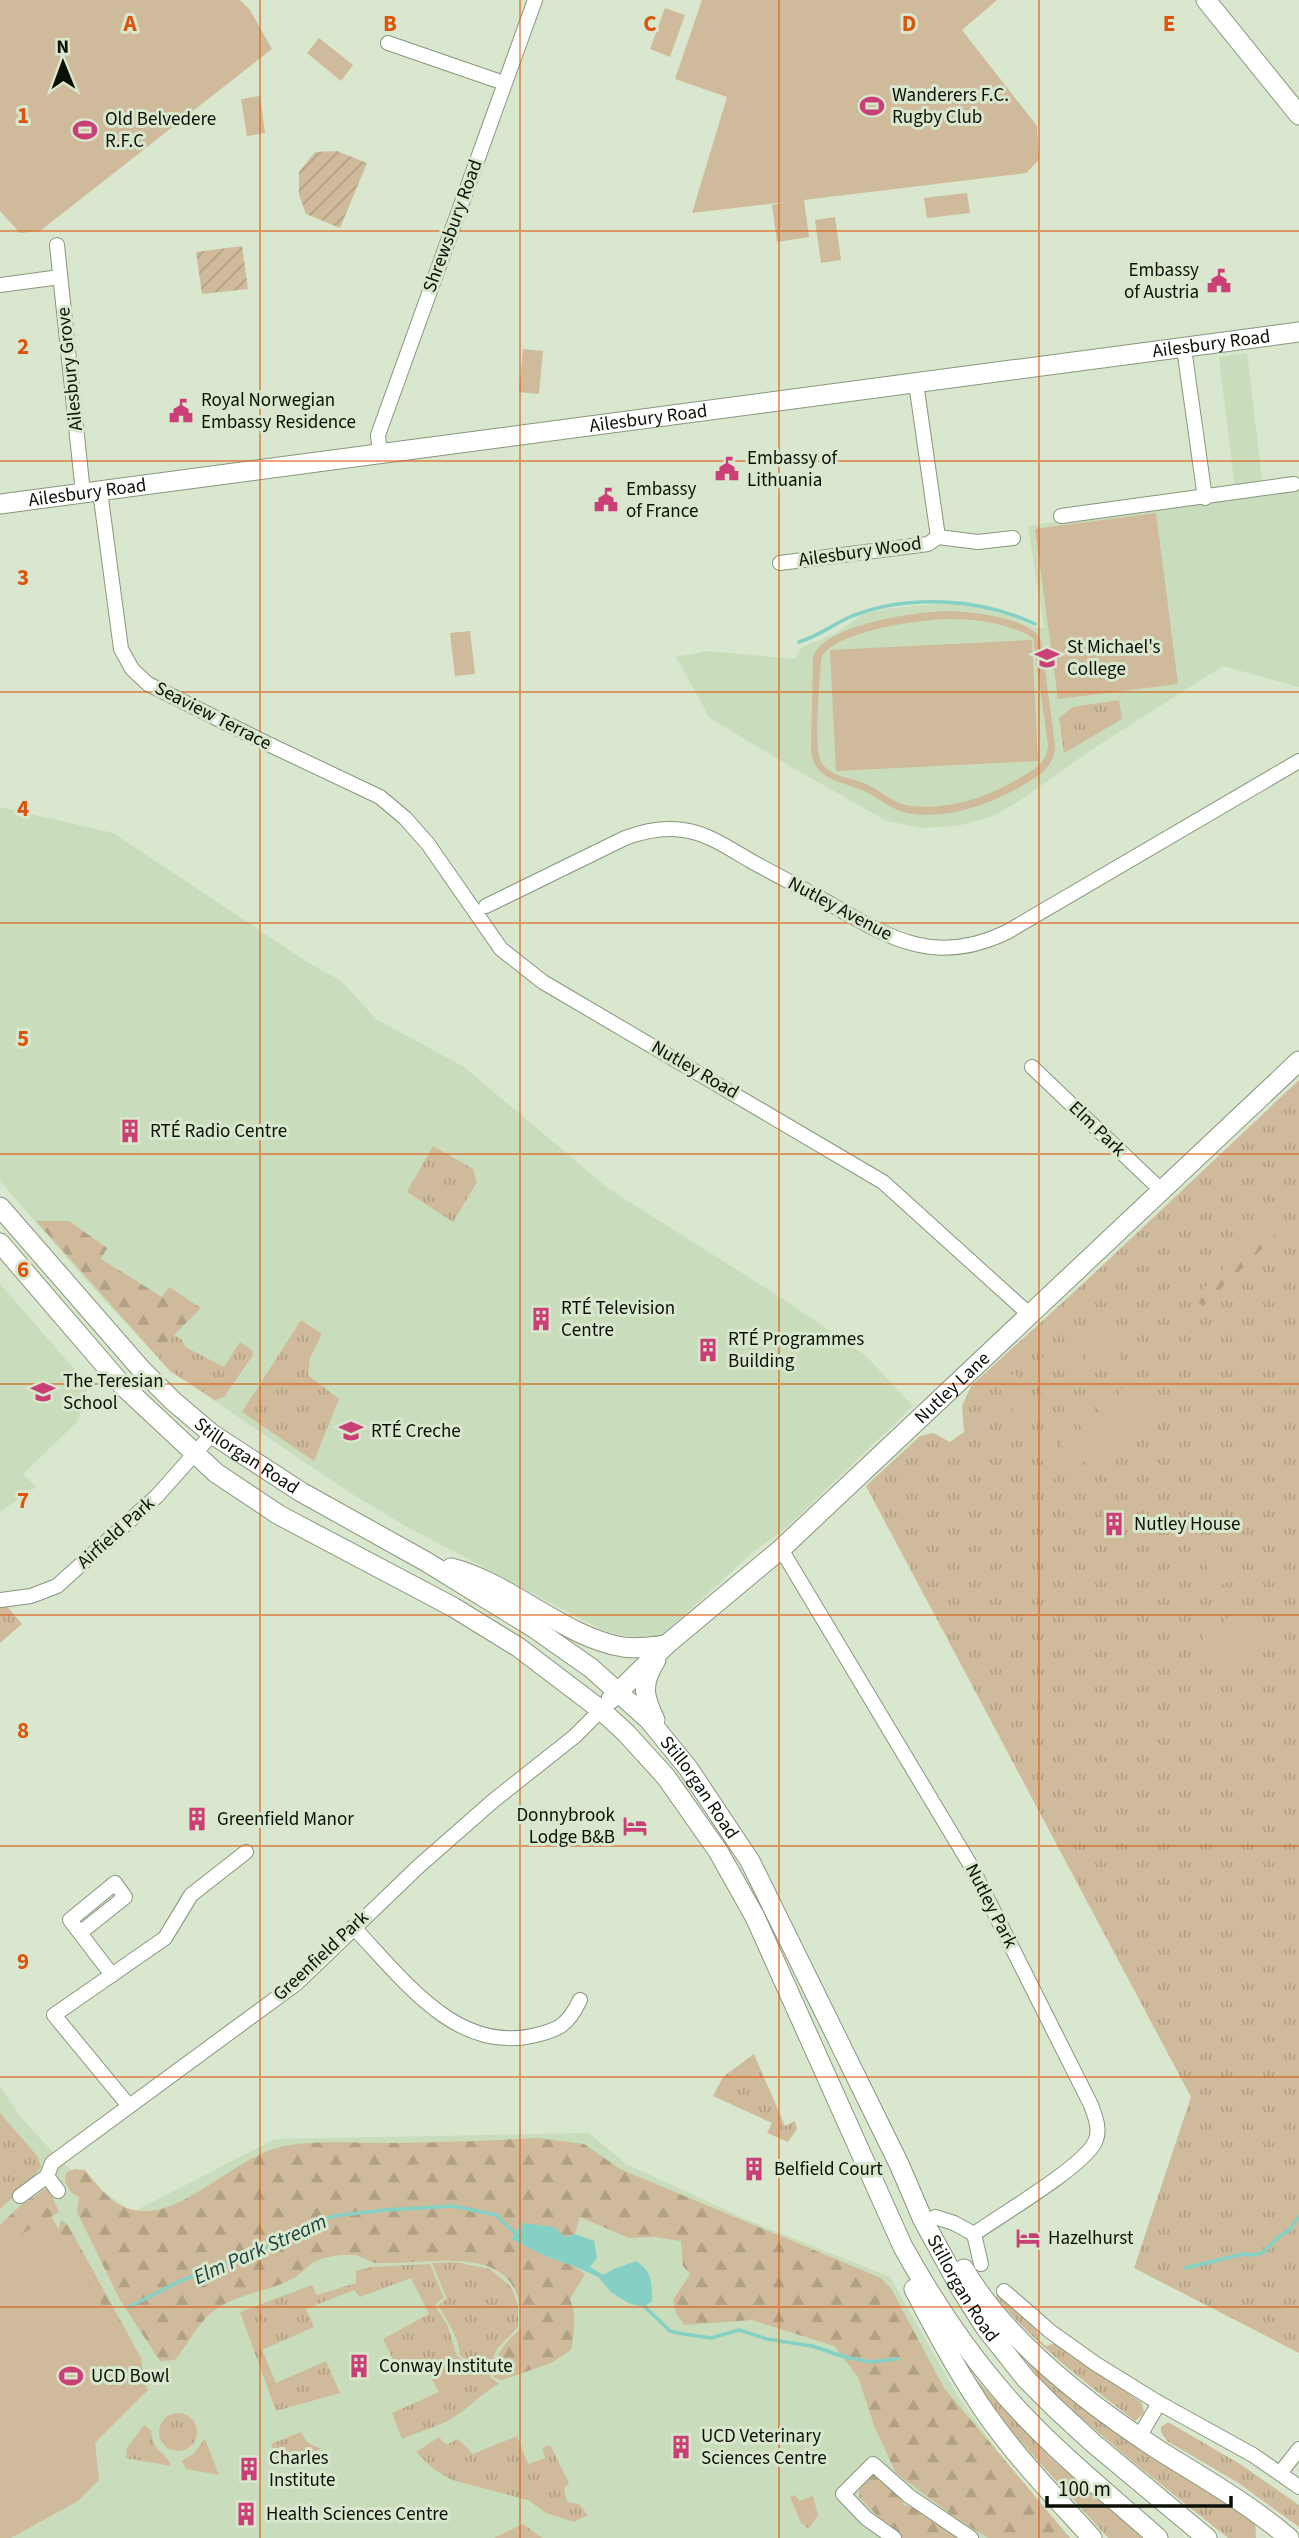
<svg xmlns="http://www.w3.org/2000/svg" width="1299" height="2538" font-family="'Source Sans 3',sans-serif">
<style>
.built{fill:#c9dcbb}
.grass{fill:url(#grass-tufts)}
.forest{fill:url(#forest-firs)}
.park{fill:url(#park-crowns)}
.garden{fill:url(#garden-furrows)}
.pitch{fill:#cfbb9b;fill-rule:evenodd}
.water{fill:#84d0c5}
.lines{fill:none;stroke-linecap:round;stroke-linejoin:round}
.stream{stroke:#84d0c5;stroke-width:3.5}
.street-casing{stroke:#88967d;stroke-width:16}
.secondary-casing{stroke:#88967d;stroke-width:21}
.street{stroke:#fff;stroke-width:14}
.secondary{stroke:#fff;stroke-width:19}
.grid{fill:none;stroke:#dd550c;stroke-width:2;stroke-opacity:0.55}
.labels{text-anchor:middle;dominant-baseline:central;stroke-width:6;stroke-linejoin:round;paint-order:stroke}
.poi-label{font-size:19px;fill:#0c1108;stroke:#d8e7cd;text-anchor:start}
.street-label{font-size:19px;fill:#0c1108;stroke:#d8e7cd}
.water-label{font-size:21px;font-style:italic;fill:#1c413c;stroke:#d8e7cd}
.grid-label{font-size:23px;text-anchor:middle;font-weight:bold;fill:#dd550c;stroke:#d8e7cd;stroke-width:6;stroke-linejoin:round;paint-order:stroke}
</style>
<defs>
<pattern id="grass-tufts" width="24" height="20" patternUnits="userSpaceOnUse" patternTransform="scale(1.75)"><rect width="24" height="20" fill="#cfbb9b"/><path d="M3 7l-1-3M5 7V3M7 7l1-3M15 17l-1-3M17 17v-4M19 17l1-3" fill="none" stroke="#b1a084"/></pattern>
<pattern id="forest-firs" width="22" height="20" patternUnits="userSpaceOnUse" patternTransform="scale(1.75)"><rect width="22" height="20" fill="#cfbb9b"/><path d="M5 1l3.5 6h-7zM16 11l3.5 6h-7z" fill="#b1a084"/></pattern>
<pattern id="park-crowns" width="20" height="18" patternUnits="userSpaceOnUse" patternTransform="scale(1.75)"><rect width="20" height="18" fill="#cfbb9b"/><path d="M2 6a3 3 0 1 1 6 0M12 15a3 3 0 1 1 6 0" fill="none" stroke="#b1a084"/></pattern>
<pattern id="garden-furrows" width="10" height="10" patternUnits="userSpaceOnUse" patternTransform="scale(1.75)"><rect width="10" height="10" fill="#cfbb9b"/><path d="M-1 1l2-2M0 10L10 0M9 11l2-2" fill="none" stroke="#b1a084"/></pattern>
</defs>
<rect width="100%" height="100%" fill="#d8e7cd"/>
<g class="built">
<polygon points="1247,353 1263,487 1235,489 1219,357"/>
<polygon points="1292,488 1299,490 1299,687 1223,666 1094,748 1016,803 993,816 957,826 923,828 887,821 795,769 710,718 676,657 708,651 795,659 801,648 838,632 861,615 886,609 944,603 983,608 1014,617 1036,628 1044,628 1028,526"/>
<polygon points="0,807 113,833 307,962 341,981 376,1019 464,1067 609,1189 786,1301 865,1355 913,1406 787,1527 752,1553 662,1635 645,1638 621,1635 600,1629 404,1525 352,1494 170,1371 87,1281 0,1181"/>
<polygon points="0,1284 88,1385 78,1421 23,1474 36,1487 0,1512"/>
<polygon points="0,2086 22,2119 65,2165 133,2212 275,2139 589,2133 626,2164 750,2221 890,2277 957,2395 998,2452 1070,2538 0,2538"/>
</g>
<g class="grass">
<polygon points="1119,700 1122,719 1064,753 1059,718 1073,707"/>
<polygon points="1299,1080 1299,2353 1134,2268 1191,2097 866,1486 920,1436 933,1433 950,1442 964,1432 962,1406 971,1386 1086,1281"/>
<polygon points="433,1146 473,1169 477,1182 453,1222 407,1192"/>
<polygon points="301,1320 322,1334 310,1358 308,1375 339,1399 314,1461 242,1412"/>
<polygon points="174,1335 182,1340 185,1347 224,1367 240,1342 252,1350 253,1355 224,1397 215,1400 170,1371 155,1354"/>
<polygon points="6,1605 22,1624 0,1643 0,1606"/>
<polygon points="754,2054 785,2126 795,2121 797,2129 788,2142 767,2133 772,2123 713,2096 723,2077"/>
<polygon points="0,2113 38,2157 41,2167 25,2187 0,2209"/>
<path d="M455,2262L490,2269L511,2287L518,2305V2327L497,2349L490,2366L481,2372L460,2355C459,2337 447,2320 438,2305L447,2299L432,2263Z"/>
<path d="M430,2264L444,2298L437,2302L436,2307L447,2324L457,2356L480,2374L489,2370L491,2378L499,2384C481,2393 468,2410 449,2420C435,2428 417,2432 402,2439L392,2413L439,2392L423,2363L415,2361L397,2367L383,2339L429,2314L411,2278L360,2297L354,2290L306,2309L314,2327L262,2350L276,2383L326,2361L340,2393L276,2411L240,2312L312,2285L317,2295L356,2283V2271L371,2267Z"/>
<path d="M999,2294L1037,2329L1038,2339L1046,2346L1055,2343L1142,2403L1144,2413L1135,2421C1086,2383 1035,2345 996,2297Z"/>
<polygon points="1009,2340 1255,2519 1256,2538 1228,2538 1133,2462 1052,2393"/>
<polygon points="968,2371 1055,2462 1148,2538 1108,2538 1013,2433"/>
<circle cx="178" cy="2432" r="19"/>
<polygon points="1168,2422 1240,2464 1299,2505 1299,2527 1237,2482 1167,2441 1161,2432 1161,2427"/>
<path d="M144,2425L151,2430C153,2455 165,2449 171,2466L126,2458L127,2448Z"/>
<polygon points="301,2432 307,2442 321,2449 279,2465 271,2444"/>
<polygon points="517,2436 528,2464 545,2458 542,2448 550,2445 569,2483 564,2489 567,2502 579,2504 588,2515 574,2522 546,2513 528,2500 452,2480 432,2468 416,2452 439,2437 446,2445 458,2439 473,2454"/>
<polygon points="205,2439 219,2475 186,2469 182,2461 193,2454"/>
<polygon points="795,2495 799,2501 813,2496 818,2515 809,2529 801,2523 790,2497"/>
</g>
<g class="forest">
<polygon points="36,1221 69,1221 107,1248 101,1259 162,1297 169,1287 201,1308 155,1354"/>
<polygon points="1269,1224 1276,1235 1203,1306 1193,1299"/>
<path d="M537,2138L584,2144L620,2169L881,2278L892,2290L944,2388L1070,2538H988L957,2519L896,2473L875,2428L858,2377L834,2346L752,2320L684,2325L676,2313L673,2300L690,2274L683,2266L681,2241L655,2237L629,2238L580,2217L575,2234L565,2237L523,2223L511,2238L550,2258L574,2266L585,2274L570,2299C577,2316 574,2333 571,2350L551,2363L502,2380L494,2378C492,2355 506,2343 521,2328C526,2238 434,2265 378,2263C369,2263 361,2255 353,2255C343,2254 324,2257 316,2261C306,2266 300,2276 290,2280C264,2293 234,2294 211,2313C197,2325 187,2345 175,2360L160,2361L120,2300L77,2212L79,2197L72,2193L65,2182L66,2173L75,2169L85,2170C104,2193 116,2212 148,2211C188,2210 239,2156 281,2147C312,2140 346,2143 377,2143C430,2143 483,2141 537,2138Z"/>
<polygon points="48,2187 59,2212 0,2248 0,2225 21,2205"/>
<polygon points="61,2220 68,2225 141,2358 143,2375 136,2377 57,2239"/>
<path d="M869,2472C884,2476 898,2490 904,2505L920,2510L963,2538H899L859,2497L860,2483Z"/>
</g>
<polygon class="park" points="523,2524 542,2538 494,2538"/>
<g class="garden">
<polygon points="337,151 367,163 340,228 306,214 299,195 299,172 315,152"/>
<polygon points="242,246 248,289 202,294 196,252"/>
</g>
<g class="pitch">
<polygon points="0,0 240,0 250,10 272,49 40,231 20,233 0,211"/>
<polygon points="702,0 997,0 962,30 1037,126 1039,160 1026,173 804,200 809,237 777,242 772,205 786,202 692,213 727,97 675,79"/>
<polygon points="665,8 685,15 670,57 650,49"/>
<polygon points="319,38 353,65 341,81 307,53"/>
<polygon points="260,96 265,133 247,136 241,99"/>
<polygon points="967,193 970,213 927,218 924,198"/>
<polygon points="835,217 841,260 821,263 815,220"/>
<polygon points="523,349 543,351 539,394 519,392"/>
<polygon points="1156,513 1178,684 1058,699 1035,529"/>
<path d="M948,611C972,612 1030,617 1041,640L1055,744C1055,768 1038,776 1020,787C986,806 946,820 907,813C889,809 876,795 859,789C836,780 812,778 811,748L813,659C819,625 919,611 948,611ZM948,619C976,619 1009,623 1033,638L1048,745C1047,764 1033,770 1018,779C985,798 950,810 911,806C893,804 880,789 863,783C849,777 830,777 821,762C813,747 820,680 821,660C827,632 923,619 948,619Z"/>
<polygon points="470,631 475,674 455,676 450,633"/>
<polygon points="1032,640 1038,761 836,771 830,650"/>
<polygon points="1100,1323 1122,1361 1105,1371 1083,1333"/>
<polygon points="1072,1339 1094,1377 1076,1387 1054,1349"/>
<polygon points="1043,1357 1065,1395 1048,1405 1026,1367"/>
<polygon points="1015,1373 1037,1411 1019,1421 997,1383"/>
<polygon points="1135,1380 1158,1418 1140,1429 1118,1391"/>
<polygon points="1114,1394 1136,1432 1118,1442 1096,1404"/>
<polygon points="1092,1406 1114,1444 1097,1454 1074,1416"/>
<polygon points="1070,1419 1092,1457 1075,1467 1052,1429"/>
<polygon points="1048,1431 1070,1469 1053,1479 1031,1441"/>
<polygon points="1217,1539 1235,1579 1216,1587 1198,1548"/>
<polygon points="1243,1610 1262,1650 1243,1658 1225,1619"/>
<polygon points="1219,1622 1238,1661 1219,1670 1201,1631"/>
<polygon points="51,2216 135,2363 148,2390 95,2443 99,2480 78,2501 11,2538 0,2538 0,2248"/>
</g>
<path class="water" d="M523,2223L554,2227L565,2237L575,2234L594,2241L597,2258L590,2267L603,2275L614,2269L636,2261C654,2273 651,2282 652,2301L644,2307L628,2303L611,2292L598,2277L574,2266L550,2258L511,2239Z"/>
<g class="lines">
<g class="stream">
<path d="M799,642C821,635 833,624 852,616C909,594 980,598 1035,624"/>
<polyline points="1185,2268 1243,2254 1254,2255 1264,2252 1277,2238 1289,2230 1299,2217"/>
<polyline points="643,2305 670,2331 683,2334 711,2338 739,2330 767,2339 812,2346 845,2357 871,2362 897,2359"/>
<polyline points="129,2307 180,2281 256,2253 333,2216 385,2210 453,2206 496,2215 517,2235"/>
</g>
<g class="street-casing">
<g id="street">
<polyline points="388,43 504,83"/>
<polyline points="57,245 83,493"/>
<polyline points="0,285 60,277"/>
<polyline points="1184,348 1205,498"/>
<polyline points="916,383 938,537"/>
<polyline points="380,454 378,435 535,0"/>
<polyline points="100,491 121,649 132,669 148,684 266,743 380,797 405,818 428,844 501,949 543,982 883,1182 1030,1315"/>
<polyline points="1061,516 1294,484"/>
<polyline points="780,563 928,544 938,537 978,542 1013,538"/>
<path d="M486,906L625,838C644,831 663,827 683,830C708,833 730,849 751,861C776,875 802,888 827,902C889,938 935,967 1007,932L1299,761"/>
<polyline points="1032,1067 1162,1191"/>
<path d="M781,1549L971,1866L1091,2105C1095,2116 1101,2130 1095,2142C1083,2167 999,2216 974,2234"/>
<polyline points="0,1600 31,1596 57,1586 157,1496 212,1434"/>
<path d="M353,1927C401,1976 454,2053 532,2036C559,2030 568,2025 580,2000"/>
<polyline points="80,1933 125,1897 115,1883 70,1920 112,1975"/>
<polyline points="129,2106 54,2015 165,1938 191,1895 246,1852"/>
<polyline points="58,2191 47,2176 52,2163 297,1983 419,1866 493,1801 575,1736 601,1710"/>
<polyline points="20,2196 47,2176"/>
<polyline points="935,2217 954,2223 974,2234 981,2264"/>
<polyline points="1004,2291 1051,2332 1096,2364 1159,2403 1253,2455 1299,2487"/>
<polyline points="1139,2437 1159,2403"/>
<polyline points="1281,2472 1299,2449"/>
<polyline points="894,2538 866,2518 843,2494 873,2464 909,2496 971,2538"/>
</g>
</g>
<g class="secondary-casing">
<g id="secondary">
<polyline points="1206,0 1299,115"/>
<path id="s1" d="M0,504L1299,332"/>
<path id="s2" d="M0,1207L141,1369L173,1401L212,1434L301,1492L425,1561L534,1628L591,1668L649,1720L688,1768L750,1861L899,2164L923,2220L962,2291L985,2327L1026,2379L1054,2407L1093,2443L1207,2538"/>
<path d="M0,1243L122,1385L216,1473L279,1515L453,1607L518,1647L601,1710L626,1733L666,1777L718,1851L755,1917L903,2247C931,2297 962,2345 999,2388C1046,2444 1104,2490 1158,2538"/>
<path d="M451,1568C511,1583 563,1637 623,1647C638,1649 652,1647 666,1645"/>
<path id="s3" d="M611,1699L666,1645L781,1549L1299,1061"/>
<path d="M655,1720C643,1695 641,1684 656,1660"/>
<path d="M964,2269C1006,2341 1088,2404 1157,2449C1203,2478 1248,2503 1289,2538"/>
<path d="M914,2289C936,2332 959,2375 987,2415C1018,2459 1056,2498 1092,2538"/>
</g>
</g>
<use href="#street" class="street"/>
<use href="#secondary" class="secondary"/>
</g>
<path class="grid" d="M260,0V2538M520,0V2538M779,0V2538M1039,0V2538M0,231H1299M0,461H1299M0,692H1299M0,923H1299M0,1154H1299M0,1384H1299M0,1615H1299M0,1846H1299M0,2077H1299M0,2307H1299"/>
<defs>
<g id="stadium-bare" transform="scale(1.89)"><path d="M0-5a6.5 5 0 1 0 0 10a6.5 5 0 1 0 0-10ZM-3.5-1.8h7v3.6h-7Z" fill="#ca3f75" stroke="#d8e7cd" stroke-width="2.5" paint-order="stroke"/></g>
<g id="civic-bare" transform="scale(1.89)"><path d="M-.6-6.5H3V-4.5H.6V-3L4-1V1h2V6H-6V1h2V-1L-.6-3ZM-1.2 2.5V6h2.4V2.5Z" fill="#ca3f75" stroke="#d8e7cd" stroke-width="2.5" paint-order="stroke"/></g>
<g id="school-bare" transform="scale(1.89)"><path d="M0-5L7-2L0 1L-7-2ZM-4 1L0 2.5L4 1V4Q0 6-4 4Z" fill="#ca3f75" stroke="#d8e7cd" stroke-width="2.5" paint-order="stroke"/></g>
<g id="building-bare" transform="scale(1.89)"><path d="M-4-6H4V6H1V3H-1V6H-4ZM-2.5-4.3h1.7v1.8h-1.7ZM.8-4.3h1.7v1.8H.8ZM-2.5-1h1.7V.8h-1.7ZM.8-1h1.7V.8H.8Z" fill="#ca3f75" stroke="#d8e7cd" stroke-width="2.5" paint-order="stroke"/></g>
<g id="hotel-bare" transform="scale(1.89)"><path d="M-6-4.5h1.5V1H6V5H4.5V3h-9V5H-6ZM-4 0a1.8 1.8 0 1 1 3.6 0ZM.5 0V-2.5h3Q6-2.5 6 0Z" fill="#ca3f75" stroke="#d8e7cd" stroke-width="2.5" paint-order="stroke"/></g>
</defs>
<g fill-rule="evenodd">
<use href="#stadium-bare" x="872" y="106"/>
<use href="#stadium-bare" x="85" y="130"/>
<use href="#civic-bare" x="1219" y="281"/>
<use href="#civic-bare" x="181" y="411"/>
<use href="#civic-bare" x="727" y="469"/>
<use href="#civic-bare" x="606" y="500"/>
<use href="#school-bare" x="1047" y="658"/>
<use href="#building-bare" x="130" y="1131"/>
<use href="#building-bare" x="541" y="1319"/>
<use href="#building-bare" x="708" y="1350"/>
<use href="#school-bare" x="43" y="1392"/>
<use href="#school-bare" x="351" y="1431"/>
<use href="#building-bare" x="1114" y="1524"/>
<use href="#building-bare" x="197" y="1819"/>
<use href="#hotel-bare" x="635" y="1826"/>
<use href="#building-bare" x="754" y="2169"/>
<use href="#hotel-bare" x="1028" y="2238"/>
<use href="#building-bare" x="359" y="2366"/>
<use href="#stadium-bare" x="71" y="2376"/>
<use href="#building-bare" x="681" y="2447"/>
<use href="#building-bare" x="249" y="2469"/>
<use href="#building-bare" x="246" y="2514"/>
</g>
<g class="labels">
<g class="poi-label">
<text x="892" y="95">Wanderers F.C.<tspan x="892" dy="22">Rugby Club</tspan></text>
<text x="105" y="119">Old Belvedere<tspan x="105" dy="22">R.F.C</tspan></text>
<text x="1199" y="270" text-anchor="end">Embassy<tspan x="1199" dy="22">of Austria</tspan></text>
<text x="201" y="400">Royal Norwegian<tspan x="201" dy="22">Embassy Residence</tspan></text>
<text x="747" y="458">Embassy of<tspan x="747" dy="22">Lithuania</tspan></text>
<text x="626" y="489">Embassy<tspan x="626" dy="22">of France</tspan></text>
<text x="1067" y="647">St Michael's<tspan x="1067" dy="22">College</tspan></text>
<text x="150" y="1131">RTÉ Radio Centre</text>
<text x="561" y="1308">RTÉ Television<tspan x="561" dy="22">Centre</tspan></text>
<text x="728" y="1339">RTÉ Programmes<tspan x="728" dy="22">Building</tspan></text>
<text x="63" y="1381">The Teresian<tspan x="63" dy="22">School</tspan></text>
<text x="371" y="1431">RTÉ Creche</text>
<text x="1134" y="1524">Nutley House</text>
<text x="615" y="1815" text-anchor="end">Donnybrook<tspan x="615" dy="22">Lodge B&amp;B</tspan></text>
<text x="217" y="1819">Greenfield Manor</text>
<text x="774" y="2169">Belfield Court</text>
<text x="1048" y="2238">Hazelhurst</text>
<text x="379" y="2366">Conway Institute</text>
<text x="91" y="2376">UCD Bowl</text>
<text x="701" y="2436">UCD Veterinary<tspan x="701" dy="22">Sciences Centre</tspan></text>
<text x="269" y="2458">Charles<tspan x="269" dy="22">Institute</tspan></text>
<text x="266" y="2514">Health Sciences Centre</text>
</g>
<g class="street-label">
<text transform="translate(453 226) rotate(-70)">Shrewsbury Road</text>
<text stroke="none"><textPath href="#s1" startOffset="1222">Ailesbury Road</textPath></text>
<text transform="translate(70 369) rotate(-96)">Ailesbury Grove</text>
<text stroke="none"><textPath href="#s1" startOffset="654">Ailesbury Road</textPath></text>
<text stroke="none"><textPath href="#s1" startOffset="88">Ailesbury Road</textPath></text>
<text transform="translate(860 552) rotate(-8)">Ailesbury Wood</text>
<text transform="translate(213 716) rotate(27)">Seaview Terrace</text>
<text transform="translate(840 909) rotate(28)">Nutley Avenue</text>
<text transform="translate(695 1070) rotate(30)">Nutley Road</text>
<text transform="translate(1097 1129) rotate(44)">Elm Park</text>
<text stroke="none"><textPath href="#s3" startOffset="462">Nutley Lane</textPath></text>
<text stroke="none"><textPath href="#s2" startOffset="352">Stillorgan Road</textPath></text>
<text transform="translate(116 1533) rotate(-42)">Airfield Park</text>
<text stroke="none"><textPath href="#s2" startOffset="919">Stillorgan Road</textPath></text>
<text transform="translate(991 1906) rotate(63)">Nutley Park</text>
<text transform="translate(321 1956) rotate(-43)">Greenfield Park</text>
<text stroke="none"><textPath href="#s2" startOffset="1486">Stillorgan Road</textPath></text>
</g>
<g class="water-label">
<text transform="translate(260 2249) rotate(-24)">Elm Park Stream</text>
</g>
</g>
<g class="grid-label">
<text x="130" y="31">A</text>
<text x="390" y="31">B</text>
<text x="650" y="31">C</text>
<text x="909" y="31">D</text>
<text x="1169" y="31">E</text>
<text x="23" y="123">1</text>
<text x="23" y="354">2</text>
<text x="23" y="585">3</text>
<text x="23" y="816">4</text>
<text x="23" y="1046">5</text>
<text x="23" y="1277">6</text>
<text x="23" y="1508">7</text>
<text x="23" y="1738">8</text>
<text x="23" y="1969">9</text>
</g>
<g transform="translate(63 63) rotate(359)" stroke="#d8e7cd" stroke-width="5" paint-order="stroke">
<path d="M0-5L12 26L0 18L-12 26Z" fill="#0c1108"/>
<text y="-10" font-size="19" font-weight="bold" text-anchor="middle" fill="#0c1108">N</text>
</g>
<path d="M1047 2496v10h184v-10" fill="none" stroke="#0c1108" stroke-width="3.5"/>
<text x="1058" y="2496" font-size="21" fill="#0c1108" stroke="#d8e7cd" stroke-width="5" paint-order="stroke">100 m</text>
</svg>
